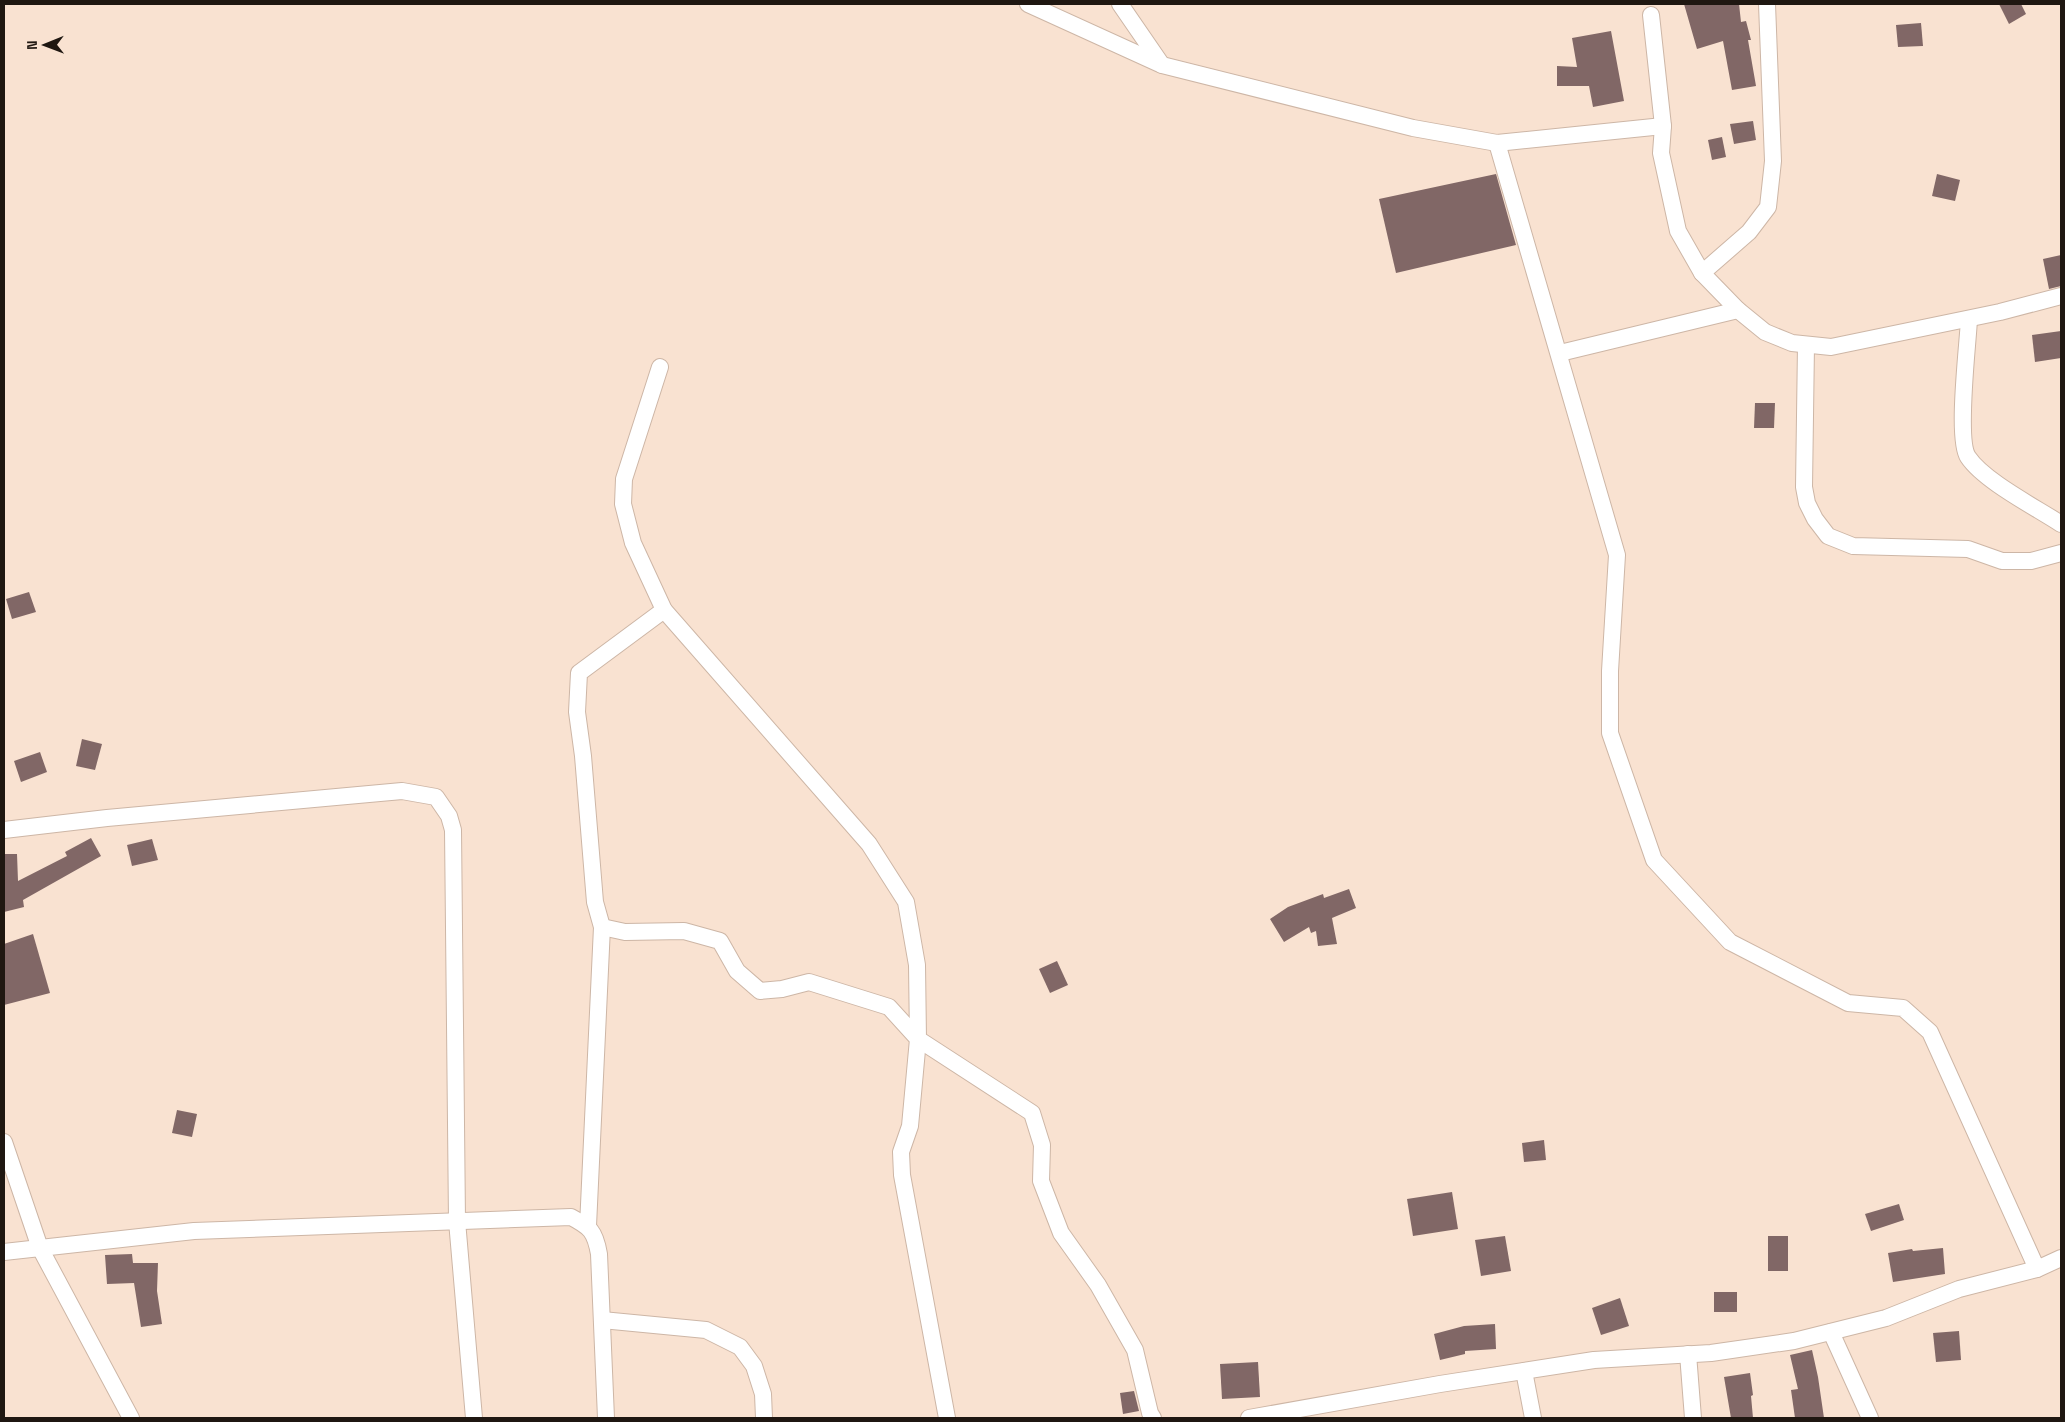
<svg xmlns="http://www.w3.org/2000/svg" width="2065" height="1422" font-family="'Space Grotesk',sans-serif">
<style>
.building{fill:#816766}
.lines{fill:none;stroke-linecap:round;stroke-linejoin:round}
.minor-casing{stroke:#cdb6a6;stroke-width:18}
.minor{stroke:#fff;stroke-width:16}
</style>
<rect width="100%" height="100%" fill="#f9e2d1"/>
<g class="building">
<polygon points="1684,4 1739,4 1741,22 1746,21 1751,40 1748,40 1756,86 1732,90 1723,41 1697,49"/>
<polygon points="1999,4 2021,4 2026,14 2009,24"/>
<polygon points="1921,23 1923,46 1898,47 1896,25"/>
<polygon points="1611,31 1624,101 1593,107 1589,86 1557,86 1557,66 1577,67 1572,38"/>
<polygon points="1753,121 1756,140 1734,144 1730,124"/>
<polygon points="1722,137 1726,157 1712,160 1708,140"/>
<polygon points="1496,174 1516,245 1396,273 1379,199"/>
<polygon points="1937,174 1960,180 1955,201 1932,196"/>
<polygon points="2061,255 2061,286 2049,289 2043,259"/>
<polygon points="2061,331 2061,358 2035,362 2032,335"/>
<polygon points="1755,403 1775,403 1774,428 1754,428"/>
<polygon points="29,592 36,612 12,619 6,599"/>
<polygon points="82,739 102,744 95,770 76,766"/>
<polygon points="40,752 47,772 21,782 14,761"/>
<polygon points="91,838 101,856 23,900 24,907 4,912 4,854 17,854 18,881 67,856 65,852"/>
<polygon points="152,839 158,860 132,866 127,845"/>
<polygon points="1349,889 1356,908 1332,918 1337,944 1318,946 1316,931 1311,933 1309,927 1284,942 1270,919 1288,907 1323,894 1324,898"/>
<polygon points="33,934 50,993 4,1005 4,944"/>
<polygon points="1057,961 1068,985 1050,993 1039,969"/>
<polygon points="177,1110 197,1114 192,1137 172,1133"/>
<polygon points="1544,1140 1546,1160 1524,1162 1522,1143"/>
<polygon points="1452,1192 1458,1229 1413,1236 1407,1199"/>
<polygon points="1899,1204 1904,1220 1871,1231 1865,1214"/>
<polygon points="1505,1236 1511,1271 1481,1276 1475,1240"/>
<rect x="1768" y="1236" width="20" height="35"/>
<polygon points="1943,1248 1945,1274 1893,1282 1888,1253 1912,1249 1913,1251"/>
<polygon points="132,1254 133,1263 158,1263 157,1291 162,1324 141,1327 134,1283 107,1284 105,1255"/>
<rect x="1714" y="1292" width="23" height="20"/>
<polygon points="1620,1298 1629,1326 1601,1335 1592,1308"/>
<polygon points="1495,1324 1496,1349 1465,1351 1465,1354 1440,1360 1434,1334 1464,1326"/>
<polygon points="1959,1331 1961,1360 1936,1362 1933,1333"/>
<polygon points="1812,1350 1818,1377 1824,1418 1795,1418 1791,1390 1798,1389 1790,1355"/>
<polygon points="1258,1362 1260,1397 1222,1399 1220,1364"/>
<polygon points="1750,1373 1753,1395 1751,1396 1753,1418 1731,1418 1724,1377"/>
<polygon points="1134,1391 1139,1411 1123,1414 1120,1393"/>
</g>
<g class="lines">
<g class="minor-casing">
<g id="minor">
<polyline points="1028,4 1162,65 1413,128 1497,143 1663,126"/>
<polyline points="1120,4 1162,65"/>
<polyline points="1651,15 1663,126 1661,153 1678,231 1702,273 1738,310 1765,332 1792,343 1831,347 2000,312 2061,296"/>
<polyline points="1497,143 1617,555 1610,671 1610,733 1654,860 1730,942 1848,1003 1903,1008 1930,1032 2037,1269"/>
<polyline points="1702,273 1749,232 1768,207 1773,161 1767,4"/>
<path d="M1969,319C1968,344 1956,439 1968,457C1984,481 2035,507 2061,524"/>
<polyline points="1806,345 1804,487 1807,503 1815,519 1828,536 1853,546 1968,549 2002,561 2031,561 2061,553"/>
<polyline points="1560,353 1738,310"/>
<polyline points="660,367 624,479 623,504 633,543 664,610 869,844 906,902 917,965 918,1039 1032,1113 1042,1145 1041,1181 1061,1233 1098,1285 1135,1350 1150,1413 1153,1418"/>
<polyline points="4,830 107,818 402,791 436,797 449,816 453,830 457,1221 474,1418"/>
<polyline points="602,927 625,932 684,931 720,941 737,971 760,991 782,989 809,982 889,1007 918,1039 910,1126 901,1152 902,1175 947,1418"/>
<polyline points="4,1142 40,1248 131,1418"/>
<polyline points="588,1226 602,927 595,902 583,756 577,712 579,673 664,610"/>
<path d="M4,1252L194,1231L571,1217C590,1227 595,1231 599,1254L606,1418"/>
<polyline points="602,1320 706,1330 740,1347 754,1366 763,1394 764,1418"/>
<polyline points="1831,1332 1870,1418"/>
<polyline points="1688,1354 1693,1418"/>
<polyline points="1524,1371 1533,1418"/>
<polyline points="1249,1418 1440,1384 1594,1360 1711,1353 1794,1341 1886,1318 1959,1289 2037,1269 2061,1258"/>
</g>
</g>
<use href="#minor" class="minor"/>
</g>
<rect width="2065" height="1422" fill="none" stroke="#1f1711" stroke-width="10"/>
<g transform="translate(45 45) rotate(269)" stroke="#f9e2d1" stroke-width="4" paint-order="stroke">
<path d="M0-4L9 19L0 12L-9 19Z" fill="#1f1711"/>
<text y="-8" font-size="14" font-weight="bold" text-anchor="middle" fill="#1f1711">N</text>
</g>
</svg>
